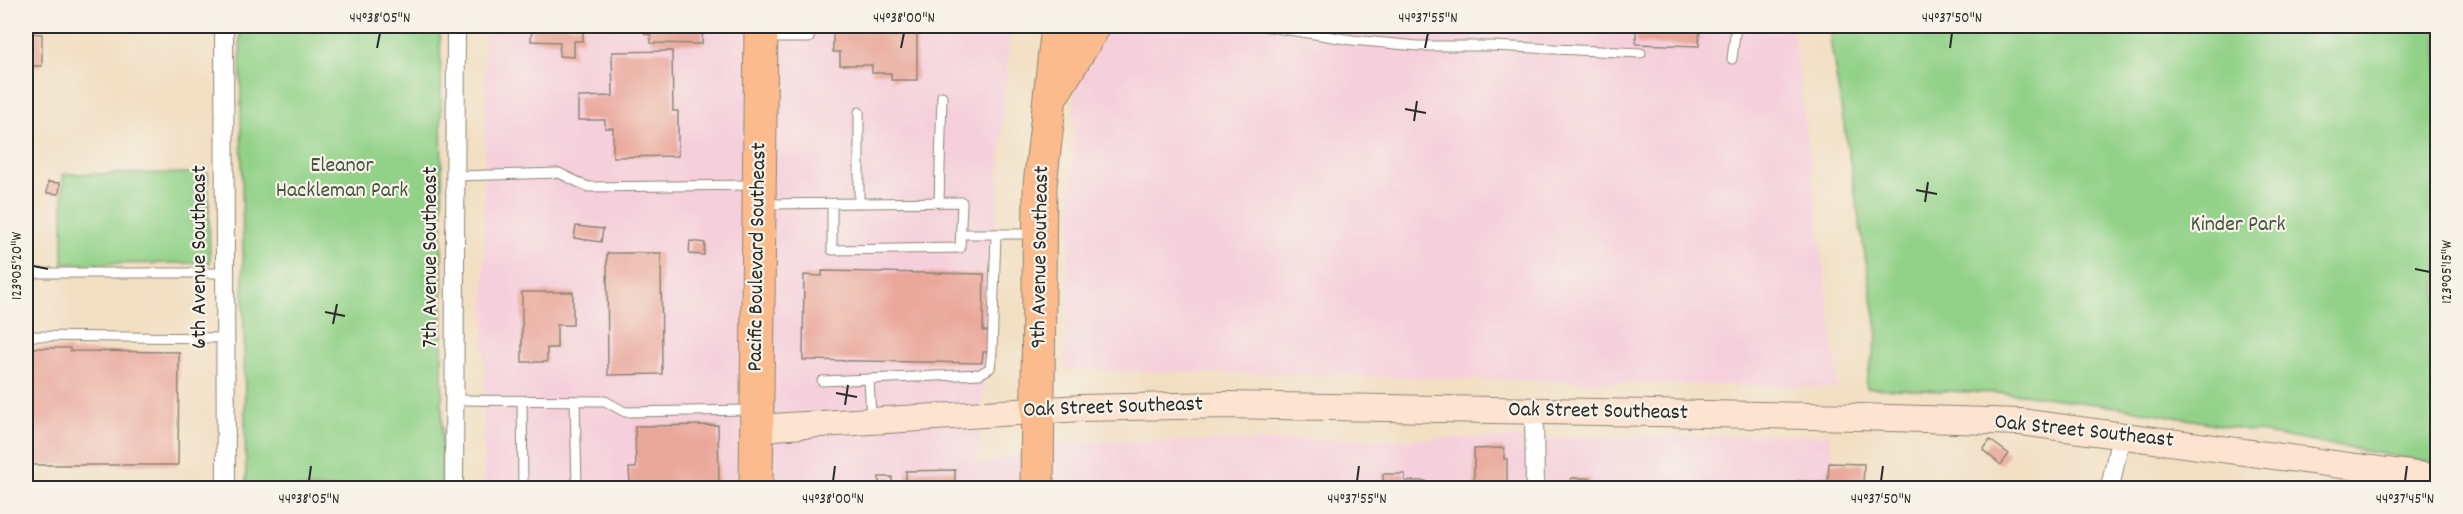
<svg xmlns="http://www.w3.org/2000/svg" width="2463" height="514" font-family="Dekko,sans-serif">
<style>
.built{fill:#f5cfdb}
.green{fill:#92d288;stroke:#5e7e5a;stroke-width:1.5}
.building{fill:#eaa89b}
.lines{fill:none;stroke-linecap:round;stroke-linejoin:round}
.lane-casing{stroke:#8e8576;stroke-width:11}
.street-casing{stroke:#8e8576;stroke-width:20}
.secondary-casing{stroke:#8e8576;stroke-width:28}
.highway-casing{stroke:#8e8576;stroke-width:35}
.lane{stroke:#fff;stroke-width:9}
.street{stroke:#fff;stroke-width:18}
.secondary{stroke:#fde4d1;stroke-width:26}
.highway{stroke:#fbbb8c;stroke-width:33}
.ticks{fill:none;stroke:#2b2b2b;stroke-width:2}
.labels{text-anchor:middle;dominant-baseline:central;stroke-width:4.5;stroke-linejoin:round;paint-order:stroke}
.park-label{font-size:22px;fill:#455542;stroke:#f7f3e8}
.street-label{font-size:22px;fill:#2b2b2b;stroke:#f7f3e8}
.neatline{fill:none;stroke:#2b2b2b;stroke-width:2}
.ticks-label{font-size:15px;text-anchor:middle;fill:#2b2b2b}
</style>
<rect width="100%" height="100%" fill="#f7f3e8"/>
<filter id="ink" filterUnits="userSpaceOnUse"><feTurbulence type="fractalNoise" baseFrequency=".0167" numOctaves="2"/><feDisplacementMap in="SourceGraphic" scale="12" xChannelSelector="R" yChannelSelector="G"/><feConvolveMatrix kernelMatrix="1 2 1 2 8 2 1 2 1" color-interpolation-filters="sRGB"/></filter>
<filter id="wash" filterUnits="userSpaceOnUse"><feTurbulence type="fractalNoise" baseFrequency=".008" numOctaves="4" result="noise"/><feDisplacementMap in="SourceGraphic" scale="24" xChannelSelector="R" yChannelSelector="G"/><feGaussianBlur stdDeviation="1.35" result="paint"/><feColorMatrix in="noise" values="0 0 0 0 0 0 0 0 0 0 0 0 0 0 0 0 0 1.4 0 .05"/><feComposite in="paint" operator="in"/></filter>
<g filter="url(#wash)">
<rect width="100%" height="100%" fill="#f2dfc2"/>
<g class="built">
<polygon points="485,26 1010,26 978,465 1066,442 1829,435 1839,488 484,488"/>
<polygon points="1077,26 1793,26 1839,388 1065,369"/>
</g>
<g class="green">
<polygon points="240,26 440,26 442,178 442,488 246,488"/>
<polygon points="1828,26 2437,26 2437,464 2131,409 2022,394 1867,388 1866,382 1878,335"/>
<polygon points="208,173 210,263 63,264 63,174"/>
</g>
<g id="blocks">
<g class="building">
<polygon points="532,26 583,26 583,41 574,41 574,57 559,56 560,42 531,41"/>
<polygon points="645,26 703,26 702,44 651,43 651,35 645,34"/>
<polygon points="833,26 917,26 917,80 891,80 891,73 872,73 872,65 840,65 840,52 833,52"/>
<polygon points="1360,26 1443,26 1443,31 1360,28"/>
<polygon points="1636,26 1700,26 1699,46 1636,44"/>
<polygon points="26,33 42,34 42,66 26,66"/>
<polygon points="672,51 673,111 678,111 678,156 613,157 613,128 605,128 605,120 578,120 578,97 613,96 612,52"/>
<polygon points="48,182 60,183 59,194 47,193"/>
<polygon points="576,226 603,229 601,242 574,238"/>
<polygon points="690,241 705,243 704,255 689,254"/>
<polygon points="607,253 661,253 662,374 608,375"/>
<polygon points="822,271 984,274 983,331 988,331 988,352 983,352 982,363 803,360 804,275 822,276"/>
<polygon points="522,292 573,292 573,325 557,325 557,348 547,348 547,362 522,362"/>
<polygon points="26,348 70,348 70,351 179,352 178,465 26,465"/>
<polygon points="718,425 719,488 592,488 592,486 635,486 635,483 630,483 629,468 636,468 635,426"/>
<polygon points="1990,440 2009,454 2001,465 1983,450"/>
<polygon points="1504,448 1504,459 1507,459 1507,488 1474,488 1474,449"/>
<polygon points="1829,463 1864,464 1863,488 1797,488 1797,481 1828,482"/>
<polygon points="955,470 955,482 947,482 947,488 906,488 906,471"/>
<polygon points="1383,474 1405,474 1405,481 1426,481 1426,483 1458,483 1458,488 1383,488"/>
<rect x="879" y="477" width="13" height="11"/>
<polygon points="1571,478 1591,478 1590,488 1571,488"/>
<polygon points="1687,482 1741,486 1741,488 1686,488"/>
</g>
</g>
</g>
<g filter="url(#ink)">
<use href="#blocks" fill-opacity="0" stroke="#8e8576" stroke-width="1.5"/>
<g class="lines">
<g class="lane-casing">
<g id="lane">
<polyline points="1263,26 1352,40 1418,46 1492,46 1641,53"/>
<polyline points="766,38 809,38 810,26"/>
<polyline points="1732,59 1736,26"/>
<polyline points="455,176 559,173 588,187 754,185"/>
<polyline points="939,202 942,96"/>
<polyline points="859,203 859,112"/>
<polyline points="763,204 962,202 960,248 832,250 832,204"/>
<polyline points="961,234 1034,234"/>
<polyline points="26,273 224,273"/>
<polyline points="26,336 224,338"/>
<polyline points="822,381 869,379"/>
<polyline points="455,400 605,401 625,412 751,410"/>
<polyline points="522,401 523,488"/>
<polyline points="575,401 577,488"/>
<polyline points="871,418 869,379 980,374 990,368 992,352 996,234"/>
</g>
</g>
<g class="street-casing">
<g id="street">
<polyline points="224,26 226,488"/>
<polyline points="1534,412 1535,488"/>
<polyline points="454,488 456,26"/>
<polyline points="2110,488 2121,435"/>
</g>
</g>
<g class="secondary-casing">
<polyline id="secondary" points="756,428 1081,408 1225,405 1860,417 2021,422 2438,478"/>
</g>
<g class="highway-casing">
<g id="highway">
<polyline points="1055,90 1094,26"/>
<polyline points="756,488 761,26"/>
<polyline points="1037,488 1040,185 1058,26"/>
</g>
</g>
<use href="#lane" class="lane"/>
<use href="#street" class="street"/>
<use href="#secondary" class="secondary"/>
<use href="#highway" class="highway"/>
</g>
</g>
<path class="ticks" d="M377,48L380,33M901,48L904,33M1425,48L1428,33M1950,48L1952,33M1405,109L1426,113M1414,121L1417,101M1916,190L1937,194M1925,202L1928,182M33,266L48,269M2415,269L2430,272M325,312L345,316M333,324L337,304M836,393L857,397M845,405L848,385M309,481L311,466M833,481L835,466M1357,481L1359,466M1881,481L1883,466M2405,481L2407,466"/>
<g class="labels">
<g class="park-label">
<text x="342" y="166">Eleanor<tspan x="342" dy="25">Hackleman Park</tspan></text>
<text x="2238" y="225">Kinder Park</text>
</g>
<g class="street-label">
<text transform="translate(200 257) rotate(-90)">6th Avenue Southeast</text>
<text transform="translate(431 257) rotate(-90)">7th Avenue Southeast</text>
<text transform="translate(758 257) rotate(-89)">Pacific Boulevard Southeast</text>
<text transform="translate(1041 257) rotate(-89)">9th Avenue Southeast</text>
<text transform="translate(1113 408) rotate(-2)">Oak Street Southeast</text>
<text transform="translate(1598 412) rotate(1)">Oak Street Southeast</text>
<text transform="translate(2084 432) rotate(6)">Oak Street Southeast</text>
</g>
</g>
<rect width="2463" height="514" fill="none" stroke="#f7f3e8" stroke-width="66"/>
<rect x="33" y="33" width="2397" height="448" class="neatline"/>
<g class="ticks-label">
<text x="380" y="22">44°38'05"N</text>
<text x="904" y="22">44°38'00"N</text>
<text x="1428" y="22">44°37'55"N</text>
<text x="1952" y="22">44°37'50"N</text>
<text transform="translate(16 266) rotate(-90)" y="5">123°05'20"W</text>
<text transform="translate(2446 272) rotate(-90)" y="5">123°05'15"W</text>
<text x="309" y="503">44°38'05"N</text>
<text x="833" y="503">44°38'00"N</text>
<text x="1357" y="503">44°37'55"N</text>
<text x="1881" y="503">44°37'50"N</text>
<text x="2405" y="503">44°37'45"N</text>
</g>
</svg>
